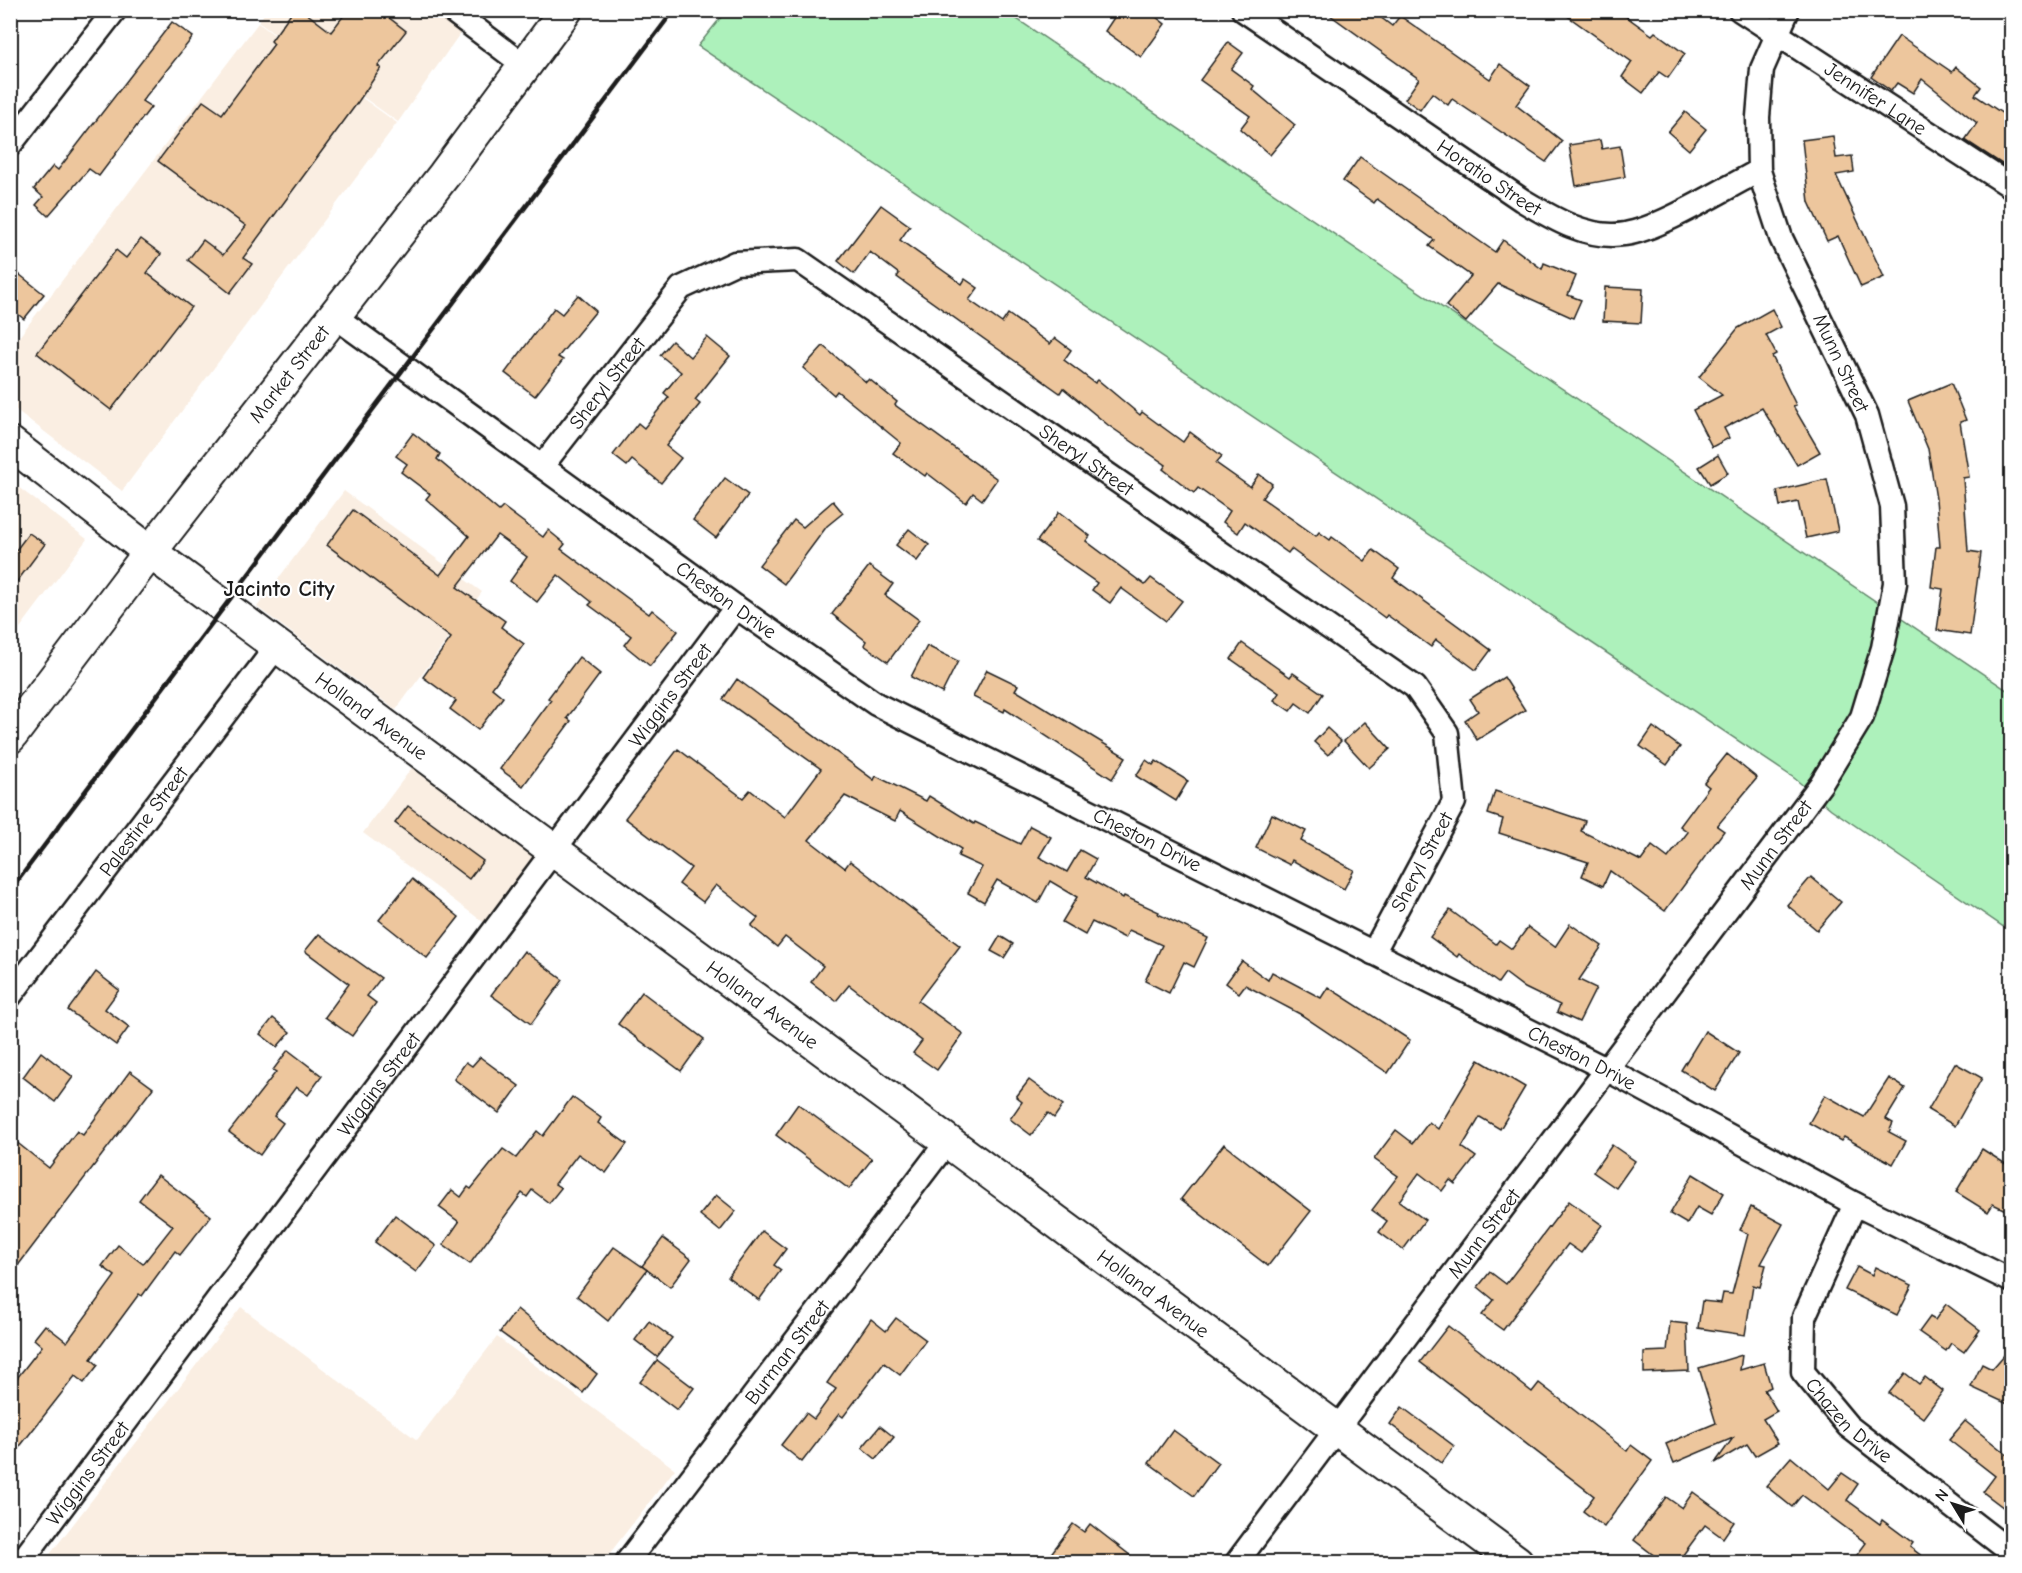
<svg xmlns="http://www.w3.org/2000/svg" width="2022" height="1573" font-family="'Comic Neue',sans-serif">
<style>
.built{fill:#faeee2}
.green{fill:#adf1bb;stroke:#64866c;stroke-width:1.5}
.building{fill:#edc69d;stroke:#1c1c1c;stroke-width:1.5}
.lines{fill:none;stroke-linecap:round;stroke-linejoin:round}
.street-casing{stroke:#1c1c1c;stroke-width:27}
.secondary-casing{stroke:#1c1c1c;stroke-width:36}
.street{stroke:#fff;stroke-width:22}
.secondary{stroke:#fff;stroke-width:32}
.rail{stroke:#1c1c1c;stroke-width:4.5}
.labels{text-anchor:middle;dominant-baseline:central;stroke-width:4.5;stroke-linejoin:round;paint-order:stroke}
.street-label{font-size:20px;fill:#1c1c1c;stroke:#fff}
.quarter-label{font-size:22px;font-weight:bold;fill:#1c1c1c;stroke:#fff}
</style>
<rect width="100%" height="100%" fill="#fff"/>
<filter id="ink" filterUnits="userSpaceOnUse"><feTurbulence type="fractalNoise" baseFrequency=".0167" numOctaves="2"/><feDisplacementMap in="SourceGraphic" scale="12" xChannelSelector="R" yChannelSelector="G"/><feConvolveMatrix kernelMatrix="1 2 1 2 8 2 1 2 1" color-interpolation-filters="sRGB"/></filter>
<g filter="url(#ink)">
<g class="built">
<polygon points="267,10 492,11 486,19 475,12 398,122 258,22"/>
<polygon points="258,23 397,123 122,491 11,406 10,338 16,341"/>
<polygon points="10,481 87,539 11,640 10,640"/>
<polygon points="344,491 482,592 396,710 257,607"/>
<polygon points="414,765 536,857 486,924 363,833"/>
<polygon points="241,1307 417,1440 497,1337 675,1469 603,1562 44,1562"/>
</g>
<polygon class="green" points="726,11 1005,11 2011,693 2011,932 1831,809 1794,778 698,46"/>
<g class="building">
<polygon points="293,10 302,10 331,32 348,10 379,10 406,31 378,66 381,68 358,102 243,258 252,264 230,293 188,260 203,240 223,255 246,226 158,161 203,101 222,114 274,44 271,41"/>
<polygon points="1119,10 1147,10 1165,24 1141,57 1105,31"/>
<polygon points="1323,10 1371,10 1392,26 1400,16 1490,79 1500,64 1530,86 1516,105 1562,141 1546,162 1452,99 1448,105 1432,93 1420,110 1405,99 1419,79"/>
<polygon points="1559,10 1617,10 1652,35 1655,32 1685,54 1668,78 1659,72 1643,93 1622,77 1632,62"/>
<polygon points="172,22 193,37 142,101 151,107 99,176 89,169 48,216 36,205 43,197 34,189 53,166 58,170"/>
<polygon points="1899,36 1952,72 1956,67 1981,87 1975,95 2012,120 2012,157 2005,166 1965,140 1977,123 1922,79 1913,93 1897,83 1891,91 1871,77"/>
<polygon points="1228,42 1243,53 1231,69 1254,86 1252,89 1295,125 1270,155 1240,129 1250,116 1200,80"/>
<polygon points="1685,112 1706,129 1689,150 1668,132"/>
<polygon points="1833,136 1836,158 1852,156 1854,172 1836,175 1884,277 1861,287 1838,236 1827,241 1809,202 1802,140"/>
<polygon points="1600,140 1602,149 1620,146 1625,177 1576,186 1569,145"/>
<polygon points="1360,157 1495,252 1503,240 1542,269 1544,263 1576,276 1568,295 1581,300 1573,318 1498,284 1466,322 1446,306 1471,276 1429,246 1434,240 1377,199 1374,203 1343,181"/>
<polygon points="881,205 910,226 900,240 962,284 965,279 978,288 969,300 1002,323 1008,314 1050,344 1055,338 1071,350 1064,360 1095,383 1098,380 1140,415 1142,412 1183,442 1190,432 1222,456 1216,463 1250,487 1259,474 1272,484 1262,498 1316,536 1319,532 1330,540 1332,537 1365,561 1373,550 1399,569 1393,578 1491,650 1476,670 1436,640 1431,647 1387,615 1385,618 1291,549 1288,553 1245,522 1238,533 1223,522 1230,511 1198,488 1194,493 1163,469 1166,465 1108,425 1063,388 1060,393 897,277 899,274 870,252 854,274 838,261"/>
<polygon points="141,239 161,254 147,273 191,307 111,410 37,353 116,250 126,258"/>
<polygon points="10,267 44,294 24,319 10,308"/>
<polygon points="1605,287 1643,289 1641,323 1603,321"/>
<polygon points="578,295 596,311 558,357 563,360 535,396 505,373 554,308 562,314"/>
<polygon points="1772,309 1781,327 1766,335 1776,354 1772,356 1796,405 1793,406 1820,452 1797,465 1762,408 1724,428 1729,438 1712,447 1693,410 1722,395 1699,377 1738,328"/>
<polygon points="707,337 730,356 695,400 700,404 666,446 681,458 661,483 632,460 627,466 613,455 638,423 644,428 669,397 664,393 681,372 660,355 672,341 690,357"/>
<polygon points="823,346 866,382 869,379 897,402 895,405 997,479 982,500 973,493 966,503 927,473 925,476 893,453 901,443 837,391 834,395 803,368"/>
<polygon points="1951,383 1966,420 1960,422 1969,477 1963,478 1968,551 1981,553 1970,635 1937,630 1943,589 1931,587 1936,547 1940,547 1936,499 1928,449 1908,401"/>
<polygon points="413,433 440,454 437,459 499,511 503,507 543,537 548,530 565,544 561,549 649,614 652,610 678,631 650,666 624,645 631,636 589,605 592,602 558,575 537,602 510,581 527,557 497,535 457,587 505,621 501,627 524,644 492,688 503,697 478,730 450,709 456,701 423,677 451,638 327,545 353,510 440,575 469,536 426,499 430,494 401,472 407,464 396,456"/>
<polygon points="1718,455 1728,473 1710,484 1699,467"/>
<polygon points="725,478 748,495 716,538 693,520"/>
<polygon points="1827,479 1838,531 1806,538 1798,502 1780,506 1777,491"/>
<polygon points="833,501 843,513 827,526 784,584 759,565 794,520 803,527"/>
<polygon points="1059,512 1090,536 1086,541 1145,585 1151,578 1182,601 1166,621 1121,588 1110,603 1092,590 1097,583 1037,541"/>
<polygon points="909,529 929,545 917,561 896,545"/>
<polygon points="29,533 45,544 10,591 10,558"/>
<polygon points="869,566 893,584 885,595 919,620 888,662 864,645 866,641 832,614"/>
<polygon points="1242,643 1290,677 1293,673 1323,694 1310,713 1296,703 1290,711 1274,700 1279,693 1231,659"/>
<polygon points="927,646 958,661 942,693 911,677"/>
<polygon points="579,657 600,674 567,718 571,721 523,786 500,769 551,700 548,698"/>
<polygon points="987,670 1018,685 1015,690 1126,757 1112,779 1005,709 1004,712 973,697"/>
<polygon points="1504,677 1525,710 1477,740 1465,720 1478,711 1470,699"/>
<polygon points="737,679 874,780 876,776 926,801 929,796 974,824 975,822 1020,844 1030,826 1051,837 1039,857 1067,872 1080,850 1096,859 1086,877 1123,898 1124,896 1159,912 1158,914 1208,938 1194,967 1184,962 1169,993 1145,981 1162,945 1129,930 1125,938 1092,922 1085,935 1062,922 1077,897 1050,881 1038,903 997,880 984,902 968,893 982,867 958,856 961,849 900,811 895,821 845,796 809,840 845,868 850,861 960,946 918,1001 963,1034 937,1070 913,1053 922,1041 849,985 836,1001 811,982 823,966 785,937 777,947 751,926 758,918 716,885 703,902 679,884 691,868 625,818 678,749 743,798 750,790 785,817 821,769 723,699"/>
<polygon points="1365,722 1390,749 1369,768 1344,741"/>
<polygon points="1653,727 1680,747 1667,765 1640,746"/>
<polygon points="1327,728 1341,741 1328,755 1314,742"/>
<polygon points="1727,754 1757,778 1717,826 1724,831 1665,911 1610,871 1603,886 1582,876 1588,862 1499,833 1503,819 1488,814 1495,791 1585,821 1581,831 1641,861 1652,846 1668,858 1688,832 1680,826 1709,787 1704,783"/>
<polygon points="1146,760 1153,765 1156,761 1188,781 1176,801 1136,776"/>
<polygon points="408,806 483,861 469,879 395,823"/>
<polygon points="1272,814 1306,831 1301,841 1354,870 1344,889 1292,860 1290,865 1256,848"/>
<polygon points="1811,877 1841,902 1817,930 1787,905"/>
<polygon points="412,879 459,917 427,958 379,920"/>
<polygon points="1450,910 1496,944 1499,940 1512,949 1528,927 1555,947 1570,924 1602,946 1579,980 1596,988 1579,1022 1557,1012 1560,1005 1525,988 1505,973 1498,983 1459,954 1457,957 1430,937"/>
<polygon points="319,934 381,978 367,996 376,1003 352,1036 325,1017 349,984 305,951"/>
<polygon points="1000,936 1013,944 1004,958 991,951"/>
<polygon points="524,951 563,980 531,1024 491,995"/>
<polygon points="1242,961 1268,980 1272,972 1321,998 1328,987 1410,1040 1388,1073 1300,1014 1245,985 1239,993 1226,983"/>
<polygon points="96,972 119,990 105,1009 129,1027 116,1045 68,1010"/>
<polygon points="642,992 704,1039 681,1071 618,1024"/>
<polygon points="273,1018 290,1032 277,1047 260,1034"/>
<polygon points="1705,1031 1739,1053 1715,1091 1681,1070"/>
<polygon points="288,1050 322,1076 308,1095 296,1087 274,1116 283,1123 260,1155 229,1132 276,1072 273,1070"/>
<polygon points="41,1052 73,1077 55,1102 23,1077"/>
<polygon points="480,1057 519,1086 499,1113 454,1079 466,1062 472,1066"/>
<polygon points="1479,1060 1525,1087 1500,1129 1480,1117 1462,1147 1476,1157 1455,1184 1450,1180 1442,1191 1419,1173 1399,1201 1425,1220 1403,1250 1379,1232 1387,1221 1372,1210 1398,1176 1374,1159 1396,1130 1413,1143 1429,1122 1438,1129"/>
<polygon points="1955,1063 1982,1078 1955,1126 1928,1110"/>
<polygon points="130,1071 153,1088 10,1276 10,1137 49,1168 77,1131 83,1135"/>
<polygon points="1889,1078 1905,1088 1886,1119 1893,1123 1889,1132 1906,1141 1893,1164 1844,1137 1841,1141 1809,1123 1825,1095 1864,1117"/>
<polygon points="1029,1080 1063,1105 1054,1118 1048,1113 1031,1135 1010,1119 1022,1102 1016,1097"/>
<polygon points="572,1097 601,1118 598,1123 627,1144 606,1173 578,1154 555,1184 561,1188 549,1203 532,1190 527,1197 522,1193 470,1264 443,1245 459,1222 439,1207 452,1190 461,1197 468,1187 471,1189 503,1149 516,1158 537,1131 543,1136"/>
<polygon points="798,1104 872,1159 849,1189 776,1135"/>
<polygon points="1224,1144 1311,1211 1268,1266 1181,1199"/>
<polygon points="1612,1145 1635,1161 1616,1188 1593,1172"/>
<polygon points="1982,1149 2012,1168 2012,1213 1993,1204 1988,1212 1956,1192"/>
<polygon points="1693,1174 1724,1193 1711,1215 1697,1207 1687,1224 1670,1214"/>
<polygon points="158,1175 211,1216 180,1255 175,1251 142,1296 139,1294 91,1359 98,1365 84,1383 75,1376 10,1459 10,1387 42,1346 34,1339 45,1325 67,1342 115,1276 102,1266 118,1245 143,1264 173,1226 139,1200"/>
<polygon points="716,1195 736,1211 720,1231 700,1215"/>
<polygon points="1569,1201 1602,1225 1581,1253 1568,1244 1503,1330 1482,1315 1494,1300 1478,1287 1490,1272 1506,1284"/>
<polygon points="1751,1207 1783,1224 1761,1264 1766,1265 1760,1287 1753,1285 1745,1335 1698,1328 1702,1301 1721,1303 1723,1293 1732,1294 1748,1234 1740,1230"/>
<polygon points="395,1215 436,1246 416,1272 375,1242"/>
<polygon points="762,1231 786,1249 774,1265 781,1270 759,1300 728,1277"/>
<polygon points="663,1238 691,1259 670,1287 642,1266"/>
<polygon points="614,1247 647,1270 608,1321 577,1296"/>
<polygon points="1857,1267 1872,1275 1875,1267 1912,1285 1897,1315 1845,1290"/>
<polygon points="1946,1304 1980,1330 1964,1352 1951,1343 1946,1351 1919,1332 1930,1317 1935,1320"/>
<polygon points="517,1309 597,1374 583,1393 500,1332"/>
<polygon points="896,1318 926,1340 900,1375 884,1363 843,1417 839,1414 802,1462 781,1445 806,1413 814,1419 836,1389 827,1383 871,1319 886,1331"/>
<polygon points="649,1321 672,1338 657,1357 635,1340"/>
<polygon points="1670,1322 1687,1324 1689,1371 1644,1373 1644,1352 1667,1351"/>
<polygon points="1448,1326 1532,1392 1539,1383 1627,1451 1631,1445 1652,1461 1604,1527 1583,1511 1594,1496 1420,1362"/>
<polygon points="2012,1346 2012,1406 1971,1387 1982,1364 1992,1369"/>
<polygon points="1742,1355 1740,1370 1764,1363 1771,1387 1764,1390 1777,1411 1763,1419 1778,1443 1755,1456 1747,1444 1715,1463 1733,1438 1674,1463 1666,1444 1716,1423 1699,1368"/>
<polygon points="657,1360 694,1388 677,1410 640,1382"/>
<polygon points="1905,1373 1919,1384 1925,1377 1943,1391 1923,1418 1889,1393"/>
<polygon points="1402,1407 1454,1446 1442,1463 1390,1424"/>
<polygon points="1965,1421 2010,1457 2012,1455 2012,1514 1983,1492 1995,1476 1949,1440"/>
<polygon points="880,1426 894,1437 876,1459 862,1448"/>
<polygon points="1173,1430 1218,1463 1194,1496 1149,1463"/>
<polygon points="1791,1457 1829,1489 1842,1473 1858,1484 1847,1500 1880,1524 1882,1520 1913,1543 1910,1547 1931,1563 1851,1563 1866,1543 1802,1495 1792,1507 1766,1486"/>
<polygon points="1693,1492 1734,1522 1723,1538 1705,1525 1677,1563 1664,1563 1634,1540 1666,1497 1682,1508"/>
<polygon points="1073,1524 1084,1532 1090,1524 1140,1563 1044,1563"/>
</g>
<g class="lines">
<g class="street-casing">
<g id="street">
<polyline points="451,10 525,66"/>
<path id="s1" d="M1243,10L1522,200C1552,218 1588,240 1625,234C1660,229 1725,188 1759,171"/>
<path id="s2" d="M1740,10L2012,187"/>
<polyline points="10,145 115,10"/>
<path id="s3" d="M334,316L736,607L876,704L1606,1069L1855,1204L2012,1281"/>
<path id="s4" d="M543,465L681,288L735,263L798,260L1415,687L1447,733L1454,802L1373,953"/>
<path id="s5" d="M10,996L277,646"/>
<path id="s6" d="M1855,1204L1804,1317L1803,1372L1848,1426L2012,1553"/>
<path id="s7" d="M21,1562L736,607"/>
<path id="s8" d="M627,1562L947,1142"/>
<path id="s9" d="M1237,1562L1821,784L1862,717L1883,648L1895,583L1892,506L1867,415L1781,238L1759,171L1758,117L1762,69L1788,10"/>
</g>
</g>
<g class="secondary-casing">
<g id="secondary">
<path id="s10" d="M10,443L150,552L1517,1562"/>
<path id="s11" d="M10,737L150,552L444,175L566,10"/>
</g>
</g>
<use href="#street" class="street"/>
<use href="#secondary" class="secondary"/>
<polyline class="rail" points="10,891 674,10"/>
</g>
</g>
<g class="labels">
<g class="street-label">
<text stroke="none"><textPath href="#s2" startOffset="162">Jennifer Lane</textPath></text>
<text stroke="none"><textPath href="#s1" startOffset="298">Horatio Street</textPath></text>
<text transform="translate(1841 363) rotate(65)">Munn Street</text>
<text stroke="none"><textPath href="#s11" startOffset="458">Market Street</textPath></text>
<text stroke="none"><textPath href="#s4" startOffset="104">Sheryl Street</textPath></text>
<text stroke="none"><textPath href="#s4" startOffset="698">Sheryl Street</textPath></text>
<text stroke="none"><textPath href="#s3" startOffset="484">Cheston Drive</textPath></text>
<text stroke="none"><textPath href="#s7" startOffset="1083">Wiggins Street</textPath></text>
<text stroke="none"><textPath href="#s10" startOffset="453">Holland Avenue</textPath></text>
<text stroke="none"><textPath href="#s5" startOffset="220">Palestine Street</textPath></text>
<text stroke="none"><textPath href="#s3" startOffset="970">Cheston Drive</textPath></text>
<text stroke="none"><textPath href="#s9" startOffset="897">Munn Street</textPath></text>
<text transform="translate(1422 862) rotate(-62)">Sheryl Street</text>
<text stroke="none"><textPath href="#s10" startOffset="939">Holland Avenue</textPath></text>
<text stroke="none"><textPath href="#s3" startOffset="1456">Cheston Drive</textPath></text>
<text stroke="none"><textPath href="#s7" startOffset="597">Wiggins Street</textPath></text>
<text stroke="none"><textPath href="#s9" startOffset="411">Munn Street</textPath></text>
<text stroke="none"><textPath href="#s10" startOffset="1425">Holland Avenue</textPath></text>
<text stroke="none"><textPath href="#s8" startOffset="264">Burman Street</textPath></text>
<text stroke="none"><textPath href="#s6" startOffset="246">Chazen Drive</textPath></text>
<text stroke="none"><textPath href="#s7" startOffset="111">Wiggins Street</textPath></text>
</g>
<g class="quarter-label">
<text x="279" y="589">Jacinto City</text>
</g>
</g>
<rect width="2022" height="1573" fill="none" stroke="#fff" stroke-width="36"/>
<rect x="18" y="18" width="1986" height="1537" fill="none" stroke="#1c1c1c" stroke-width="2" filter="url(#ink)"/>
<g transform="translate(1953 1504) rotate(308)" stroke="#ffffff" stroke-width="4.5" paint-order="stroke">
<path d="M0-4.5L10 22L0 15L-10 22Z" fill="#1c1c1c"/>
<text y="-9" font-size="16" font-weight="bold" text-anchor="middle" fill="#1c1c1c">N</text>
</g>
</svg>
